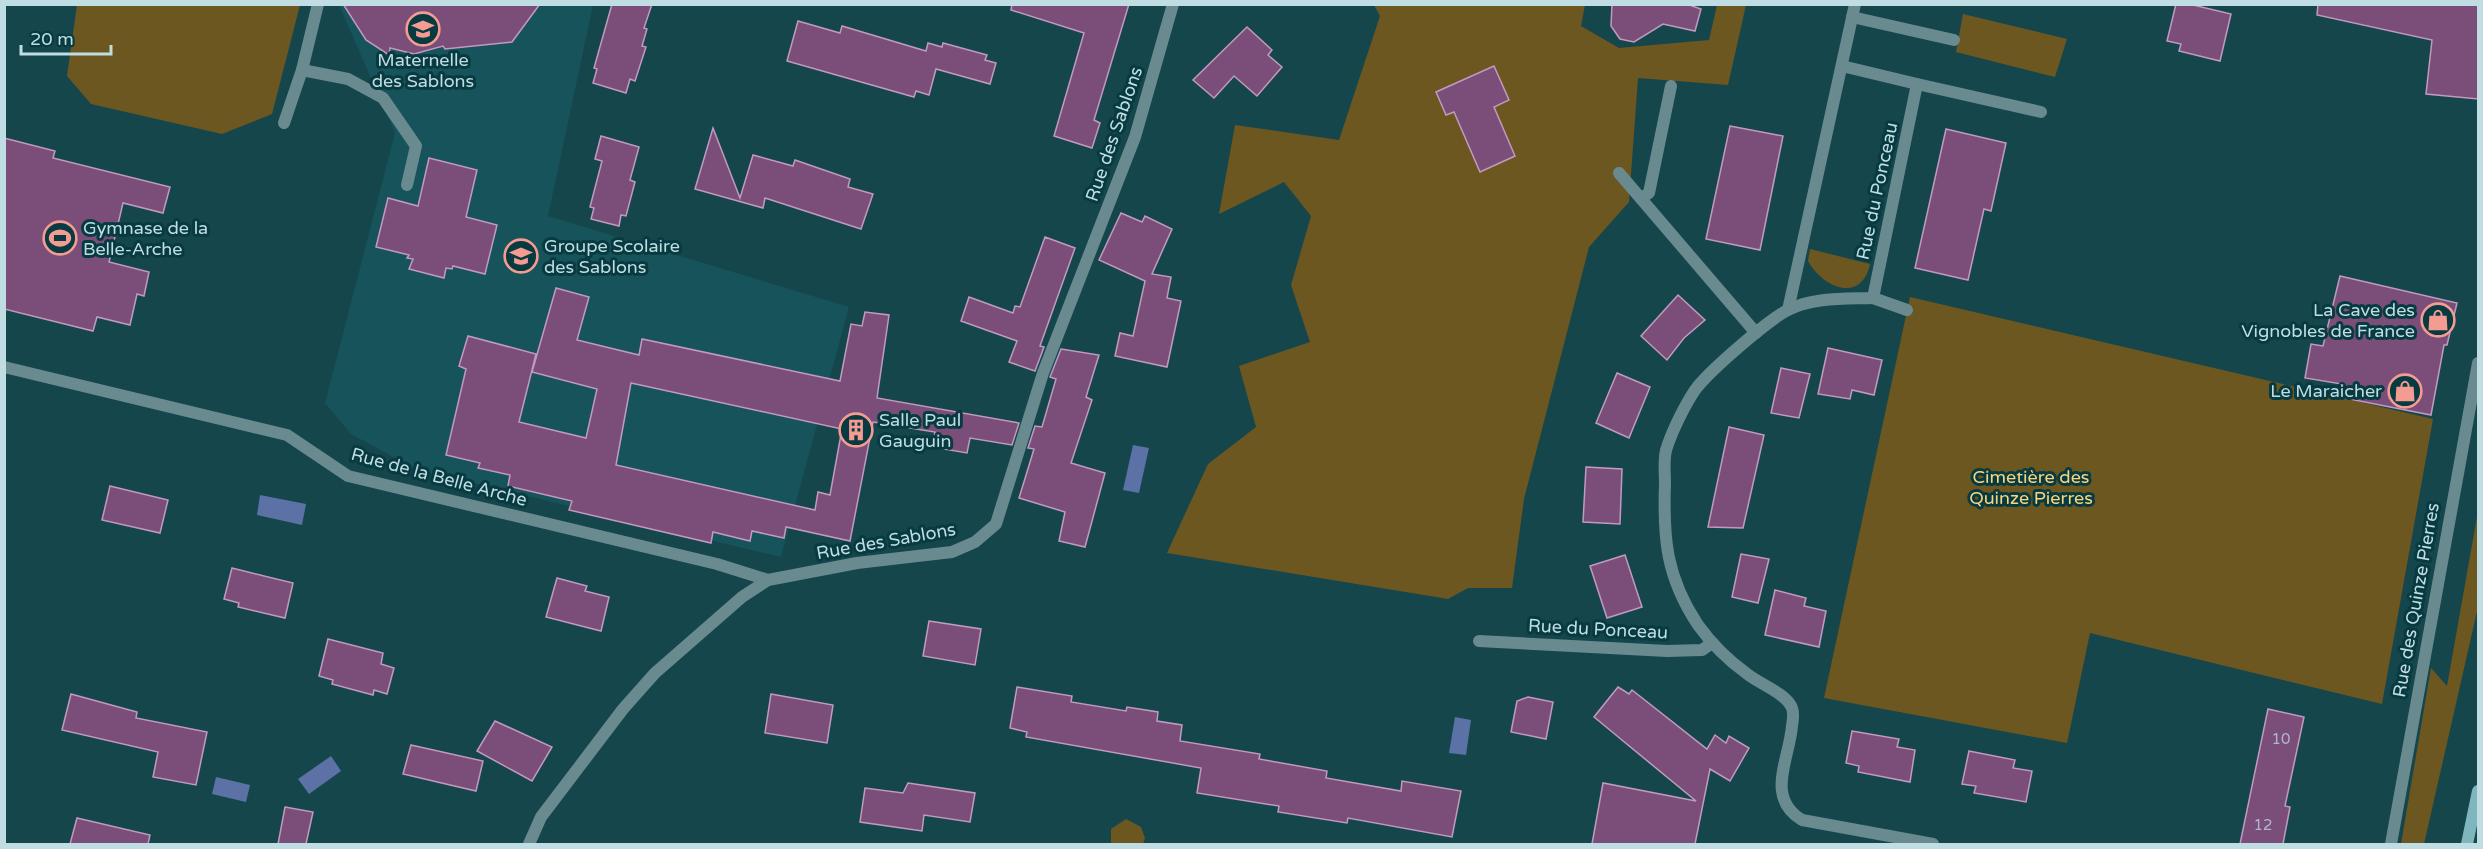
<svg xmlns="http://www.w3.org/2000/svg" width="2483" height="849" font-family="'Varela Round',sans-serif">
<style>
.built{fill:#17535a}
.green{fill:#6d5720}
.water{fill:#5c71a6}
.building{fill:#7b4e7a;stroke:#c09bbf;stroke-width:1.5;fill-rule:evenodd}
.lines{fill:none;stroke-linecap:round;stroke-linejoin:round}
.lane{stroke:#698b90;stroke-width:12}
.street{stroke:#698b90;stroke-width:12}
.secondary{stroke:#7fb6be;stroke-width:12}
.labels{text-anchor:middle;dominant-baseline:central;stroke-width:6;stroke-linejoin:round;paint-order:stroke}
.number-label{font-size:15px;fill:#aeb9c8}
.poi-label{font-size:18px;fill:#bfdde2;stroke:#073b41;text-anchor:start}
.street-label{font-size:18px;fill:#bfdde2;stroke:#073b41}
.park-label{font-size:18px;fill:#fbd57c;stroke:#073b41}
</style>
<rect width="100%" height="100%" fill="#15464c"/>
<polygon class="built" points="339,5 593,5 548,216 849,307 781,557 415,469 351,434 325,403 395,133"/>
<g class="green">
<polygon points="77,5 300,5 272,114 222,134 91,104 67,76"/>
<polygon points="1374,5 1585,5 1581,26 1619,48 1709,40 1717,5 1746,5 1728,85 1638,78 1629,202 1589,247 1524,499 1512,588 1468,588 1448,599 1167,553 1208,464 1256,427 1239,366 1310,342 1291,285 1311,216 1284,182 1219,214 1235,125 1339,140 1380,16"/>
<polygon points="1963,14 2067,39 2055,77 1956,52"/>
<path d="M1810,249L1870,264C1861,304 1823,288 1808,261Z"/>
<polygon points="1910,297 2433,419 2382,704 2090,633 2067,743 1824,698"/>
<polygon points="2478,511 2478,607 2424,844 2401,844 2431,668 2447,686"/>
<polygon points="1126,819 1141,827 1145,838 1143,844 1111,844 1111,829"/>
</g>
<g class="water">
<polygon points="1133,445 1149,448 1139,493 1123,490"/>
<polygon points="260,495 306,504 302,525 257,515"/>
<polygon points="1455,717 1471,720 1466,755 1449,753"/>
<polygon points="331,756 341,771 309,794 298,779"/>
<polygon points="216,777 250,785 246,802 212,794"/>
</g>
<g class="building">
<polygon points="343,4 540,4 512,42 445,49 443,46 414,54 390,48 389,55 366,40"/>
<polygon points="612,4 652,4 644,28 647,29 642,46 646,47 635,81 630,79 626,93 593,83 597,69 594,68"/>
<polygon points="1012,4 1129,4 1094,120 1100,123 1092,148 1054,136 1084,33 1011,10"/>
<polygon points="1612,4 1695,4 1692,6 1701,9 1695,31 1663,24 1634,42 1620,39 1611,26"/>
<polygon points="2176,4 2189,4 2231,14 2220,61 2179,51 2181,44 2167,41"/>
<polygon points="2318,4 2478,4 2478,99 2426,94 2432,40 2317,15"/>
<polygon points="798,21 840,33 842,26 926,51 928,43 942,47 943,43 987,55 985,60 996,63 990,84 936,69 929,95 916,91 914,97 787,61"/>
<polygon points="1247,27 1272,50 1268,55 1282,67 1257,96 1234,76 1214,98 1193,80"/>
<polygon points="1494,66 1509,100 1494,107 1515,156 1480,172 1454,112 1446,115 1436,92"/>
<polygon points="1730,126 1783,136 1760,250 1706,239"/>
<polygon points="713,128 740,198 753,155 793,166 795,160 850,179 848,187 873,194 861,229 765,198 763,208 695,189"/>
<polygon points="1946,129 2006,143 1991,211 1984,209 1968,280 1915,268"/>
<polygon points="601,136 639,147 630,180 635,182 626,216 621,215 619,226 591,219 594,208 590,207 602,161 595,159"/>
<polygon points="4,138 55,151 53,158 170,187 163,213 123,203 109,262 149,272 144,296 137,294 130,325 97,317 93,331 4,309"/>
<polygon points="429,158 477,170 466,217 497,225 485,274 453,266 452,269 446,268 444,278 409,269 413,259 407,258 409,255 376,247 388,198 418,206"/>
<polygon points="1121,213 1142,222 1145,216 1172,229 1152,274 1171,277 1167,298 1181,301 1167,367 1115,356 1120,333 1133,336 1145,281 1099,260"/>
<polygon points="1045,237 1075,248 1040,346 1044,347 1035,371 1009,362 1017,341 961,321 969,297 1013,313 1015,306 1020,307"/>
<polygon points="2340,276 2457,303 2447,345 2444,345 2431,415 2339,397 2342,384 2305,378 2311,344 2323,346"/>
<path d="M556,288L589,297L577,340L639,355L642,339L840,381L851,324L862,326L865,312L889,315L877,398L1019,423L1012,445L970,438L967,453L932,447L935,432L873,422L850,541L786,527L784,538L752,531L750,541L713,532L711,543L569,510L572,501L508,486L510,475L478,468L480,463L446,455L466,369L459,366L468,336L536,354L519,422L586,438L597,389L532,372ZM631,383L842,429L830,495L818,492L815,510L616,465Z"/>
<polygon points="1678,295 1705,320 1684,338 1667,360 1641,336"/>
<polygon points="1828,348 1882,360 1874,395 1852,390 1850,399 1818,394"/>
<polygon points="1061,349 1099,355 1086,397 1092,400 1071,463 1105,473 1085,547 1059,541 1065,512 1019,498 1034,449 1028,448 1035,426 1042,427 1056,379 1050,377"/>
<polygon points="1781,368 1810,374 1799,418 1771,413"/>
<polygon points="1617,373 1650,387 1629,438 1596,423"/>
<polygon points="1729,427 1764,435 1743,528 1708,527"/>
<polygon points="1586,467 1622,469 1620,524 1583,522"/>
<polygon points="110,486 168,500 160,533 102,520"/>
<polygon points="1741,554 1769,559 1758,603 1732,597"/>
<polygon points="1625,555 1642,607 1607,618 1590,566"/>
<polygon points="232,568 293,583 285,618 238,607 239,603 224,599"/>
<polygon points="557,578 587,586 585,591 609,597 601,631 546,617"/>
<polygon points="1775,590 1806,598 1804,606 1826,611 1819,647 1765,635"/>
<polygon points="929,621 981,629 975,665 923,656"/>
<polygon points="328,639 383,653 381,664 394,668 387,694 374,690 373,695 332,684 333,680 319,676"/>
<polygon points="1017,687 1072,696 1071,702 1126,711 1127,707 1158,712 1157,721 1182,725 1180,741 1260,754 1259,759 1327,771 1326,778 1401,791 1402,781 1461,791 1452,837 1348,818 1347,823 1278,812 1279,806 1197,793 1201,768 1026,737 1027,732 1010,728"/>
<polygon points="1618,687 1629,694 1632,690 1707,749 1715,735 1726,743 1729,736 1749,748 1730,781 1710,769 1695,844 1592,844 1603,783 1696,801 1594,717"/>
<polygon points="71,694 137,712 136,718 207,732 196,785 153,777 158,752 62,730"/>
<polygon points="771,694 833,705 827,743 765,733"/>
<polygon points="1528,697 1553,702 1546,739 1511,732 1517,701"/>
<polygon points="2268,709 2304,717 2285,806 2290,807 2283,844 2240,844"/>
<polygon points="495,721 552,747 532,781 477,751"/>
<polygon points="1852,731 1899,739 1897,747 1915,750 1910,782 1858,772 1859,766 1846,763"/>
<polygon points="411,745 483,761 476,791 403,774"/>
<polygon points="1969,751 2015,760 2013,768 2032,771 2026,802 1974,793 1976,786 1962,784"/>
<polygon points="908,783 975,793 970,822 924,815 922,831 860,822 865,788 903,793"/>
<polygon points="285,807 313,812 306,844 278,844"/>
<polygon points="77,818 150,835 148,844 70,844"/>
</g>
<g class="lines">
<g class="lane">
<polyline points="1852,17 1954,40"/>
<polyline points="302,70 348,79 383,98 416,146 407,185"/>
<polyline points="1917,84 2041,112"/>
<polyline points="284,123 302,70 318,4"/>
<polyline points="1619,173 1756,333"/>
<polyline points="1641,198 1649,193 1671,86"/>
<polyline points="1873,298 1907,310"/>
</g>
<g class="street">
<path d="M1842,66L1917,84L1873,298C1846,299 1813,297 1788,310C1768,320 1709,371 1695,390C1685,405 1673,429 1667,447C1663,457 1665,472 1665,483C1663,538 1666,577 1698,625C1711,643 1728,660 1746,673C1759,684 1786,693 1792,708C1794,713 1793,720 1792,726C1789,761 1765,797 1802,820L1933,844"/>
<polyline points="1788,310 1855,4"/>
<polyline points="4,367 287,435 348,476 717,564 768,580"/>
<polyline points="1479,641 1667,651 1702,650 1712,643"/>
<polyline points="529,844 541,817 623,709 655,673 742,597 768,580 857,563 952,552 975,542 996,524 1043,373 1135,137 1173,4"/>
<polyline points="2391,844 2478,363"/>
</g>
<polyline class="secondary" points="2467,844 2478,791"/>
</g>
<defs>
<g id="school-ring" transform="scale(1.725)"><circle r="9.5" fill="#073b41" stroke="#f59c92" stroke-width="1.5"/><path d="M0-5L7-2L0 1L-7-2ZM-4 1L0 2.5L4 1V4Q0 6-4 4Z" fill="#f59c92"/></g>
<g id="stadium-ring" transform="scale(1.725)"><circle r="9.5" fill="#073b41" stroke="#f59c92" stroke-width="1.5"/><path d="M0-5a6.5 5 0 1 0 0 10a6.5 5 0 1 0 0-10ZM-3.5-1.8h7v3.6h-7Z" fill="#f59c92"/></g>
<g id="shop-ring" transform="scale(1.725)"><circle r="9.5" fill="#073b41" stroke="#f59c92" stroke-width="1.5"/><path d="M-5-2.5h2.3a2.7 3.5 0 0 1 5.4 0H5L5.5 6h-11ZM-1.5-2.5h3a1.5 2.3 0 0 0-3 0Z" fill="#f59c92"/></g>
<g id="building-ring" transform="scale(1.725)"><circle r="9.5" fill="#073b41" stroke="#f59c92" stroke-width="1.5"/><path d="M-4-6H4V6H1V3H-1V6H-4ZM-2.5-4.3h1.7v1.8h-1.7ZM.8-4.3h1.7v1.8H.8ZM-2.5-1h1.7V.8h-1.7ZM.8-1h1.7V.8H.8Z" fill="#f59c92"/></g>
</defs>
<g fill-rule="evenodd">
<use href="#school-ring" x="423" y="29"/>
<use href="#stadium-ring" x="60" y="238"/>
<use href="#school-ring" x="521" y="256"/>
<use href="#shop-ring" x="2438" y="320"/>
<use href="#shop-ring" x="2405" y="391"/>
<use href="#building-ring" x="856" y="430"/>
</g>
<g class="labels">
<g class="number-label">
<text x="2281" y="739">10</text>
<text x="2263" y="825">12</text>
</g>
<g class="poi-label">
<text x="423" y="60" text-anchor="middle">Maternelle<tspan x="423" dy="21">des Sablons</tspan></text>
<text x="83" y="228">Gymnase de la<tspan x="83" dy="21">Belle-Arche</tspan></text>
<text x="544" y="246">Groupe Scolaire<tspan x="544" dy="21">des Sablons</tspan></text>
<text x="2415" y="310" text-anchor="end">La Cave des<tspan x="2415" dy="21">Vignobles de France</tspan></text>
<text x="2382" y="391" text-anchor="end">Le Maraicher</text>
<text x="879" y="420">Salle Paul<tspan x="879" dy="21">Gauguin</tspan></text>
</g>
<g class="street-label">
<text transform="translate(1114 134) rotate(-71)">Rue des Sablons</text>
<text transform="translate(1877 191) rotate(-78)">Rue du Ponceau</text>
<text transform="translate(439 477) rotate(15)">Rue de la Belle Arche</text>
<text transform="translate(886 541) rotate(-10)">Rue des Sablons</text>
<text transform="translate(2416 600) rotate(-80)">Rue des Quinze Pierres</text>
<text transform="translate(1598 629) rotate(3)">Rue du Ponceau</text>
</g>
<g class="park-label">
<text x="2031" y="477">Cimetière des<tspan x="2031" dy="21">Quinze Pierres</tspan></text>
</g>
</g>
<rect width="2483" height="849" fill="none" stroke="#bfdde2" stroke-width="12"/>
<path d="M21 45v9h90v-9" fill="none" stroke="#bfdde2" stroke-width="3"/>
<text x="30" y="45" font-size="18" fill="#bfdde2" stroke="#073b41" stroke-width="4.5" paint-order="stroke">20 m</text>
</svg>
